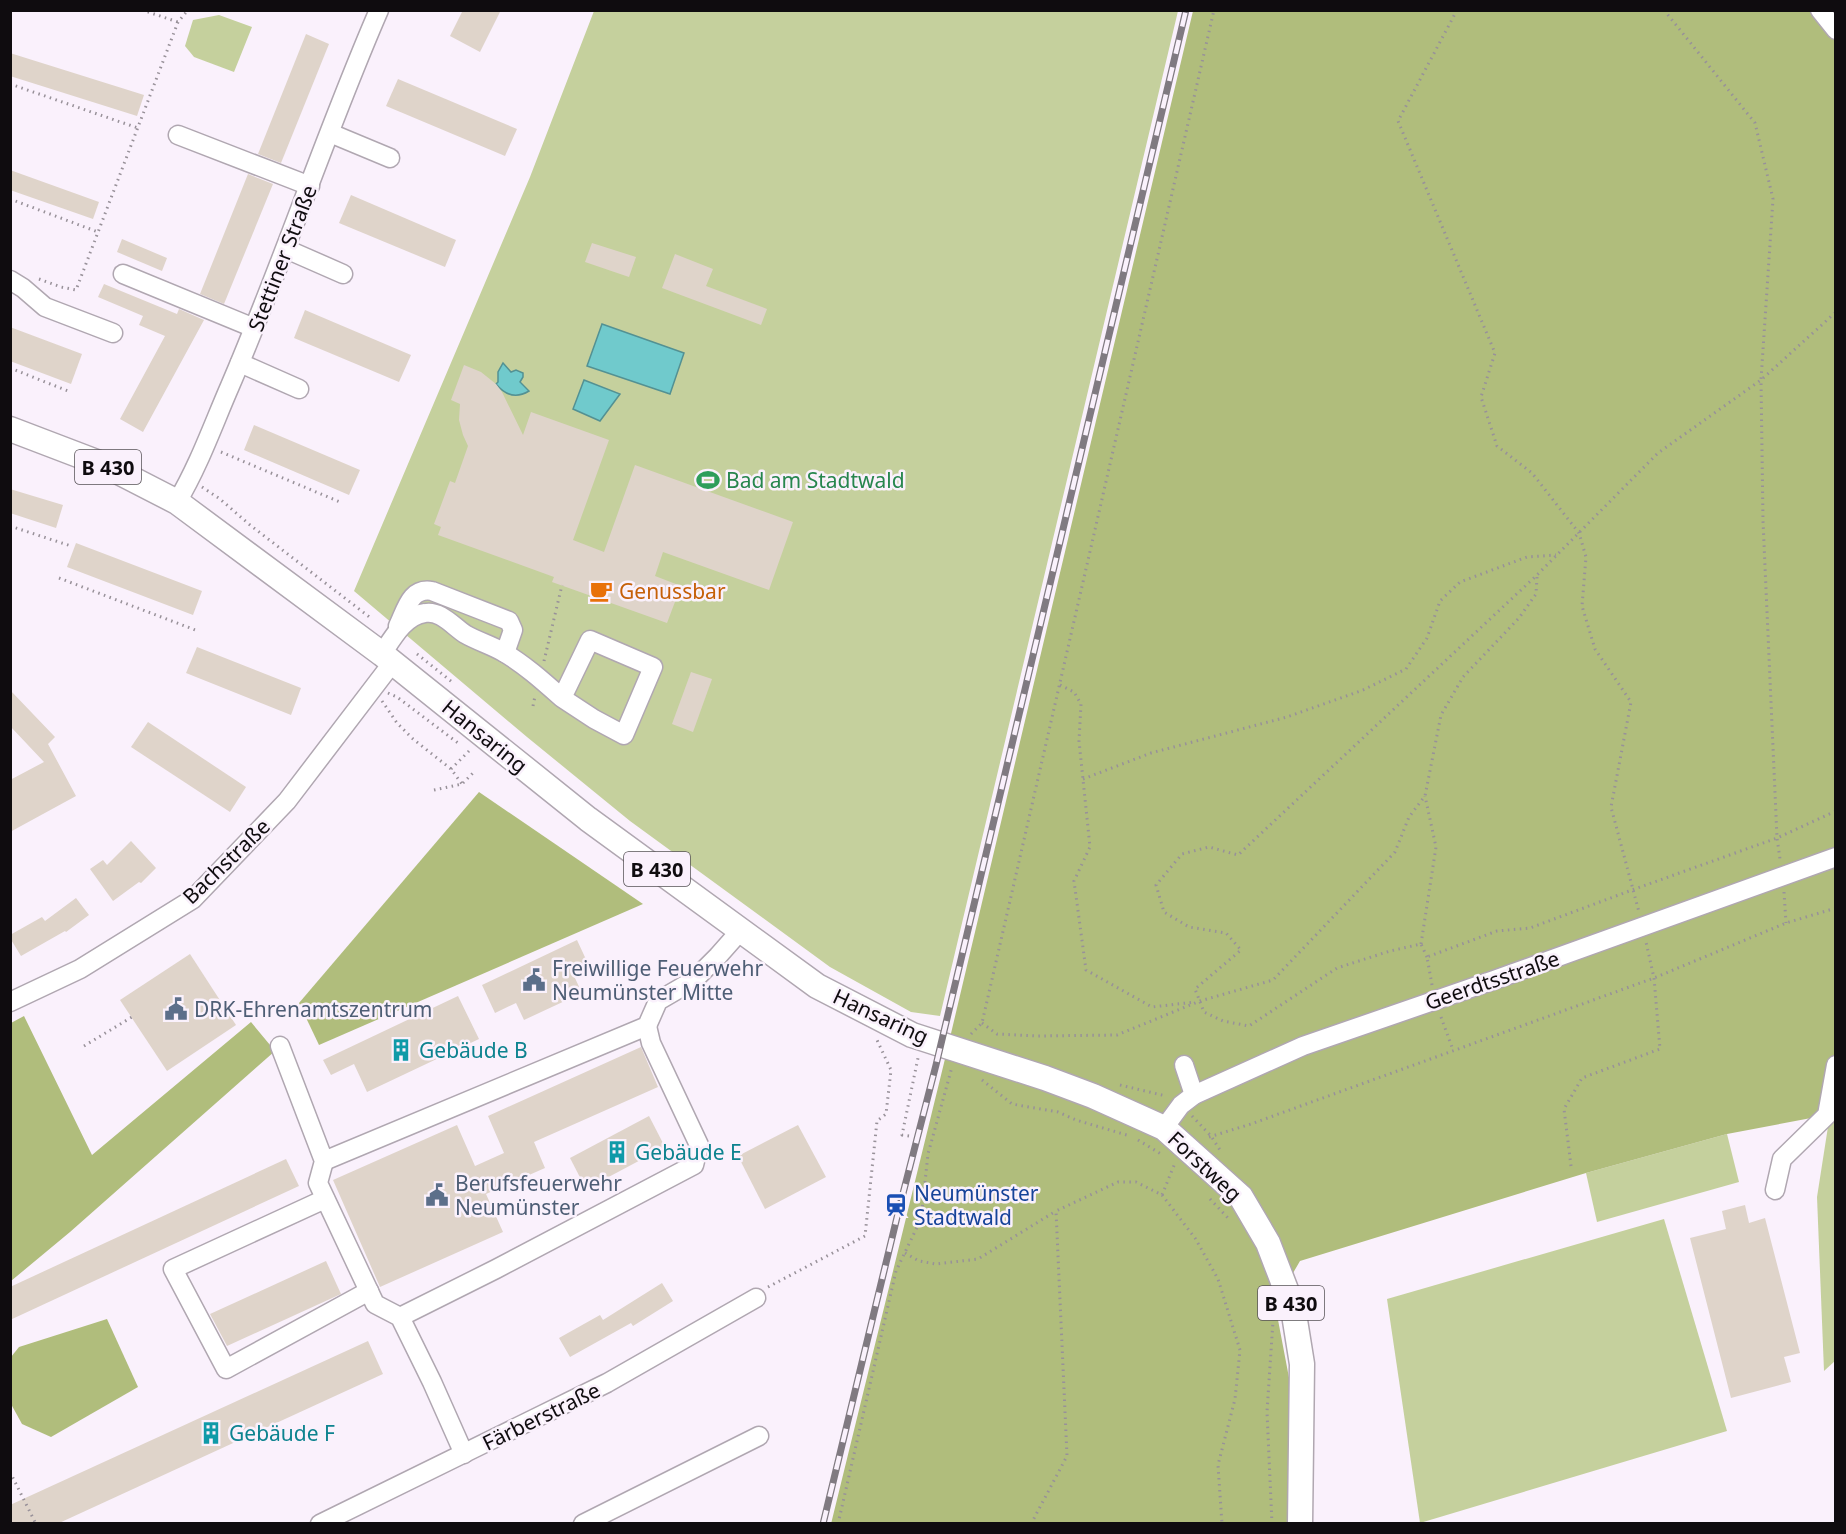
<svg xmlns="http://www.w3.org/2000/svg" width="1846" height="1534" font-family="'Noto Sans',sans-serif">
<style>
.green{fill:#c5d09d}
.forest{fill:#b0bd7c}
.water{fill:#70cacc;stroke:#539193;stroke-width:1.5}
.building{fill:#dfd4ca}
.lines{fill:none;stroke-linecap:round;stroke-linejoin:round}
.minor-casing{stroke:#b0a7b1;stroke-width:21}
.major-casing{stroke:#b0a7b1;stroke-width:27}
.path{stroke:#989199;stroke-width:3;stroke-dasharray:1.5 4.5;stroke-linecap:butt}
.minor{stroke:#fff;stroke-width:18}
.major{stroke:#fff;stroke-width:24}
.rail-casing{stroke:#807a81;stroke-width:7}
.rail{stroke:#faf1fc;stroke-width:4.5;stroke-dasharray:14;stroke-linecap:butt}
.labels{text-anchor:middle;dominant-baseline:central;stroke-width:5;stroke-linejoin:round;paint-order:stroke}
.shield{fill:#faf1fc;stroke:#565156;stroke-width:1.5}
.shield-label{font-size:20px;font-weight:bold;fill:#0f0c0f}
.street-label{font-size:21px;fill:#0f0c0f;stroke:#faf1fc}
.leisure-label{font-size:21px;fill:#27864d;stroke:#faf1fc;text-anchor:start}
.food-label{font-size:21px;fill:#c56008;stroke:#faf1fc;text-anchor:start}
.service-label{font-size:21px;fill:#4e5e75;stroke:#faf1fc;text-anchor:start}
.culture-label{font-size:21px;fill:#0d838f;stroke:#faf1fc;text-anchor:start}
.transit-label{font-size:21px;fill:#164399;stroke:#faf1fc;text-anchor:start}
</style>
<rect width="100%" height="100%" fill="#faf1fc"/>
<g class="green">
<polygon points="594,11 1178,11 940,1016 911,1012 830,967 630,821 527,737 354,591 530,177"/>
<polygon points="219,15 252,27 234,72 194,57 185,46 193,20"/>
<polygon points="1835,1082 1836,1360 1824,1371 1817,1197"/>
<polygon points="1727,1134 1739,1182 1597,1222 1586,1173"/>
<polygon points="1664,1219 1727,1431 1420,1523 1387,1299"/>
</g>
<g class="forest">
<polygon points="1193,11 1835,11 1836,1065 1827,1115 1727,1134 1586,1173 1300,1261 1275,1304 1290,1383 1287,1523 831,1524 944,1063"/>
<polygon points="479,792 643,904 319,1045 299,1003"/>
<polygon points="24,1016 92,1155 251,1022 275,1051 70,1232 11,1281 11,1023"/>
<polygon points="107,1319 138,1387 51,1437 22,1424 11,1404 11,1357 19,1347"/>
</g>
<g class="water">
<polygon points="602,324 684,353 670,394 587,366"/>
<path d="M503,363L511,372L516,370L523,373V377L520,382L529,391C516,399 505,395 496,384L498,382V372Z"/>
<polygon points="584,380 620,394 600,421 573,409"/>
</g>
<g class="building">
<polygon points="463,10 501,10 480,52 450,36"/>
<polygon points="306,34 329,44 281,163 258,154"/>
<polygon points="10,53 144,95 137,116 10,76"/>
<polygon points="398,79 517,129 505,156 386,106"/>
<polygon points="10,170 99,202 93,219 10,190"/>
<polygon points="248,174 273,184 224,304 200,294"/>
<polygon points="351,195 456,240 445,267 339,223"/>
<polygon points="122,239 167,258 162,271 117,252"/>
<polygon points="592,243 636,257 629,277 585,262"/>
<polygon points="675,254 713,269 706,286 767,309 761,325 662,288"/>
<polygon points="104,284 177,314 179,309 204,320 143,432 120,419 165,336 139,325 143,316 98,297"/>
<polygon points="305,310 411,355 399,382 294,338"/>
<polygon points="10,327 82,354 71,384 10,361"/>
<polygon points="464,365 481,372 496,384 502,392 523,435 531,412 609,440 573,540 604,552 635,465 793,522 769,590 663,552 655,576 681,586 667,623 552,582 554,577 438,535 441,527 434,524 450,481 455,483 468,446 463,435 459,420 460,404 451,400"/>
<polygon points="254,425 360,470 349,495 244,450"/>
<polygon points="10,489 63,505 56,528 10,513"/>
<polygon points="76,543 202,591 193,615 67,567"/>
<polygon points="197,647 301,688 291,715 186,673"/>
<polygon points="691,672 712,679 693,732 672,724"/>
<polygon points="10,690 55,737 48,744 76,796 10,832 10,780 44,762 10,726"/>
<polygon points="148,722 246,787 230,812 131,747"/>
<polygon points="131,841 156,868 141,883 139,882 113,901 90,869 103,860 107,865"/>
<polygon points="76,898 89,915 66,932 65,931 21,956 10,938 10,935 42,917 45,921"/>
<polygon points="577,940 590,968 574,976 582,993 524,1020 516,1003 495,1013 482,985"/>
<polygon points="190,954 236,1025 167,1071 120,1000"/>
<polygon points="458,996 479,1039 367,1092 354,1064 331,1075 323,1060"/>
<polygon points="641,1047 658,1087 534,1142 545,1168 486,1194 503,1232 380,1287 333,1180 457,1125 475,1166 504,1153 488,1116"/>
<polygon points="649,1116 665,1147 586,1189 570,1158"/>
<polygon points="798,1125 826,1177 765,1209 738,1156"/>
<polygon points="286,1159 299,1186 10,1320 10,1287"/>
<polygon points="1745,1205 1749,1223 1765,1218 1800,1353 1784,1357 1791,1382 1731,1398 1690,1238 1726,1229 1722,1211"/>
<polygon points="326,1261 341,1294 227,1346 210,1314"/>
<polygon points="662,1283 673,1301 633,1326 631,1323 570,1357 559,1338 600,1315 603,1320"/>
<polygon points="368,1341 383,1374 57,1524 10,1524 10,1505"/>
</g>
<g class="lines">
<g class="minor-casing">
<g id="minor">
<polyline points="1820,10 1836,30"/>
<polyline points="330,133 390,158"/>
<polyline points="178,135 310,186"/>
<polyline points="286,249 343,274"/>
<polyline points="123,274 254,328"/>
<polyline points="10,280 23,288 45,307 113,333"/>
<polyline points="240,363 299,389"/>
<path d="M177,502C199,465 213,425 230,386C283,263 325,134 379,10"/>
<path d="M398,626C406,610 410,587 432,591L509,621L513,630L505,653"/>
<path d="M382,654C392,639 405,615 425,613C440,610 453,626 465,634C477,641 491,645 503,652C524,664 544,682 562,698L590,640L653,667L624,735L594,719L562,698"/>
<polyline points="10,1002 80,969 193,899 287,801 393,662"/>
<polyline points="280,1046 324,1161 318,1183 375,1304 400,1317 432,1382 464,1454"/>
<polyline points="1184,1065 1194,1095"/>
<polyline points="1164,1128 1181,1105 1194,1095 1303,1046 1494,980 1836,857"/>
<polyline points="324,1161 647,1026 658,1001 694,980 718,956 741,930"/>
<polyline points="1775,1190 1782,1159 1827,1115 1836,1065"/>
<polyline points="325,1199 173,1269 226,1369 369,1291"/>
<polyline points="400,1317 496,1269 694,1165 699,1145 651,1043 647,1026"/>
<polyline points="320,1524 607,1383 756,1298"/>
<polyline points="583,1524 759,1436"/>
</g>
</g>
<g class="major-casing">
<polyline id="major" points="10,429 107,466 177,502 382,654 588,819 817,986 912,1035 1045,1078 1093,1096 1164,1128 1241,1197 1268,1243 1293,1308 1302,1364 1300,1524"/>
</g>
<g class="path">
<polyline points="142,10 178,22"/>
<polyline points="1457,10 1398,121 1495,353 1481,397 1497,446 1532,473 1579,533 1586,557 1582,606 1595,649 1631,702 1611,807 1639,912"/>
<polyline points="1664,10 1755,123 1773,199 1761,380 1763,521 1777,838 1780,859"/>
<polyline points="10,84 138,128"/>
<polyline points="10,199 98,232"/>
<polyline points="39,279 61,287 76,290 178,22 188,10"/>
<polyline points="10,368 68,391"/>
<polyline points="221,452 340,502"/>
<polyline points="202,487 220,499 250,525 372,619"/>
<polyline points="10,526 71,546"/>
<polyline points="59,578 198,631"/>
<polyline points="417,654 452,682"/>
<polyline points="544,661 562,585"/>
<polyline points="1060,685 1074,692 1081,704 1079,741 1090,847 1074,881 1086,970 1152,1007 1195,1002"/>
<polyline points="388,693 397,697 458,743"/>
<polyline points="382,701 397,723 413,739 451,769 462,784"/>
<polyline points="533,706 535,696"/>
<polyline points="451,769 469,751"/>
<polyline points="1083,779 1151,753 1287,717 1363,690 1406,669 1427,638 1440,601 1460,582 1527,557 1556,555"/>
<polyline points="434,790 462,784 474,772"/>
<polyline points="1784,892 1786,923"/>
<polyline points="1421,944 1436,847 1425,796"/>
<polyline points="1427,957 1421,944 1390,951 1337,968 1249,1026 1223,1021 1204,1012 1195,989 1241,950 1226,933 1189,927 1164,912 1156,885 1182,854 1209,847 1238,855 1537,575 1658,453 1761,380 1836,312"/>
<polyline points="1432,985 1427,957 1497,931 1530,928 1632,890 1777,838 1836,811"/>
<polyline points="1441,1017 1453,1050"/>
<polyline points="982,1023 997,1034 1038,1036 1117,1035 1200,1001 1273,980 1395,852 1409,817 1425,796 1441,715 1463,677 1519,618 1536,594 1537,577"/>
<polyline points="971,1034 982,1023 1214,10"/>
<polyline points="84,1046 132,1017"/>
<polyline points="982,1080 1012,1104 1058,1112 1076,1120 1130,1136"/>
<polyline points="1120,1085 1166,1096"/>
<polyline points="1192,1116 1211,1136 1220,1150"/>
<polyline points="909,1136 902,1135 918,1058"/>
<polyline points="1209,1137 1251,1124 1654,978 1786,923 1836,908"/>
<polyline points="1138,1140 1161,1154"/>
<polyline points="1571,1166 1564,1109 1582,1078 1660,1049 1654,978 1646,942"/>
<polyline points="1162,1195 1195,1238 1218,1279 1240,1350 1235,1399 1218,1465 1222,1524"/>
<polyline points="1210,1199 1228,1218"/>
<polyline points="905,1253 919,1261 936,1264 978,1259 1056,1211"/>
<polyline points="768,1287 865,1236 877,1121 886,1114 891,1070 877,1040"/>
<polyline points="10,1472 36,1524"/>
<polyline points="838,1524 896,1271 921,1219 928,1154 952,1067"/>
<polyline points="1031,1524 1067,1456 1056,1211 1118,1182 1136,1182 1162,1195 1175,1163"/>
<polyline points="1272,1524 1267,1412 1273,1321"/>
</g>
<use href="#minor" class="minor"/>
<use href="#major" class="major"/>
<g class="rail-casing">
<polyline id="rail" points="823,1524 899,1209 936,1065 1186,10"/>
</g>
<use href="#rail" class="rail"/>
</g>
<defs>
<g id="stadium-bare" transform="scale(1.8)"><path d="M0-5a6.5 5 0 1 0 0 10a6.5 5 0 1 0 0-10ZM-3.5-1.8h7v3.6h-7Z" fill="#2e9e5b" stroke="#faf1fc" stroke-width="2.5" paint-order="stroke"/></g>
<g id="cafe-bare" transform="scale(1.8)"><path d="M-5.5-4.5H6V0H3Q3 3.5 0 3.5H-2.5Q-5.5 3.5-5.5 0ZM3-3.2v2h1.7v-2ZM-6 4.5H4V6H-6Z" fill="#e8710a" stroke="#faf1fc" stroke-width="2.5" paint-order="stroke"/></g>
<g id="civic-bare" transform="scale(1.8)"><path d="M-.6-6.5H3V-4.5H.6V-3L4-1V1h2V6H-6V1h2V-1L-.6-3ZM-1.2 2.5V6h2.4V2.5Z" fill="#5c6f8a" stroke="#faf1fc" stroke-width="2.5" paint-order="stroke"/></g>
<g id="building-bare" transform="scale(1.8)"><path d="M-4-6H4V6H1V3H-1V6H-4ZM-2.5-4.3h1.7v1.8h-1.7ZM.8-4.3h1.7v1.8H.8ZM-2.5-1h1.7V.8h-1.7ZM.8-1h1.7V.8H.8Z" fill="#0f9aa8" stroke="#faf1fc" stroke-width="2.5" paint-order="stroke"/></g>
<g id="station-bare" transform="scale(1.8)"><path d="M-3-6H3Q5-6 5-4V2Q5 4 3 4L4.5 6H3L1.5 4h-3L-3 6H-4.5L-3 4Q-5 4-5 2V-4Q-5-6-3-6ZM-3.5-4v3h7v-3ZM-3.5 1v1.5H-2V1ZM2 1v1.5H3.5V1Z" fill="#1a4fb4" stroke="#faf1fc" stroke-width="2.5" paint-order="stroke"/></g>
</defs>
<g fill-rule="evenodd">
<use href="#stadium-bare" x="708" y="480"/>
<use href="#cafe-bare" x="601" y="591"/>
<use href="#civic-bare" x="534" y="980"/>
<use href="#civic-bare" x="176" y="1009"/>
<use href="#building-bare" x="401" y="1050"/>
<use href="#building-bare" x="617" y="1152"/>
<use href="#civic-bare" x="437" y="1195"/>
<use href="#station-bare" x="896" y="1205"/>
<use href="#building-bare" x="211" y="1433"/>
</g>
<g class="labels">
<g class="shield">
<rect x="75" y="450" width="66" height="34" rx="4.5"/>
<rect x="624" y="852" width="66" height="34" rx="4.5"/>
<rect x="1258" y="1286" width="66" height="34" rx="4.5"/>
</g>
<g class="shield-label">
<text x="108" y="467">B 430</text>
<text x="657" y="869">B 430</text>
<text x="1291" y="1303">B 430</text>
</g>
<g class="street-label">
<text transform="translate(282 258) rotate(-69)">Stettiner Straße</text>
<text transform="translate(485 736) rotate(39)">Hansaring</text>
<text transform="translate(226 861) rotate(-44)">Bachstraße</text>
<text transform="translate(1492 980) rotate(-19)">Geerdtsstraße</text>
<text transform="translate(881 1016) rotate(25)">Hansaring</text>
<text transform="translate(1205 1166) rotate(43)">Forstweg</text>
<text transform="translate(541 1416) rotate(-26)">Färberstraße</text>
</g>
<g class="leisure-label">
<text x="726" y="480">Bad am Stadtwald</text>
</g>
<g class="food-label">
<text x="619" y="591">Genussbar</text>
</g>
<g class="service-label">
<text x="552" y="968">Freiwillige Feuerwehr<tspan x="552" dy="24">Neumünster Mitte</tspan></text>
<text x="194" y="1009">DRK-Ehrenamtszentrum</text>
<text x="455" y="1183">Berufsfeuerwehr<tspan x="455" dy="24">Neumünster</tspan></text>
</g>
<g class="culture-label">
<text x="419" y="1050">Gebäude B</text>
<text x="635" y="1152">Gebäude E</text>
<text x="229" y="1433">Gebäude F</text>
</g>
<g class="transit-label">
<text x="914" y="1193">Neumünster<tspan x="914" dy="24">Stadtwald</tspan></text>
</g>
</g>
<rect width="1846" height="1534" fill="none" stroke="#0f0c0f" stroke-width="24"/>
</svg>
